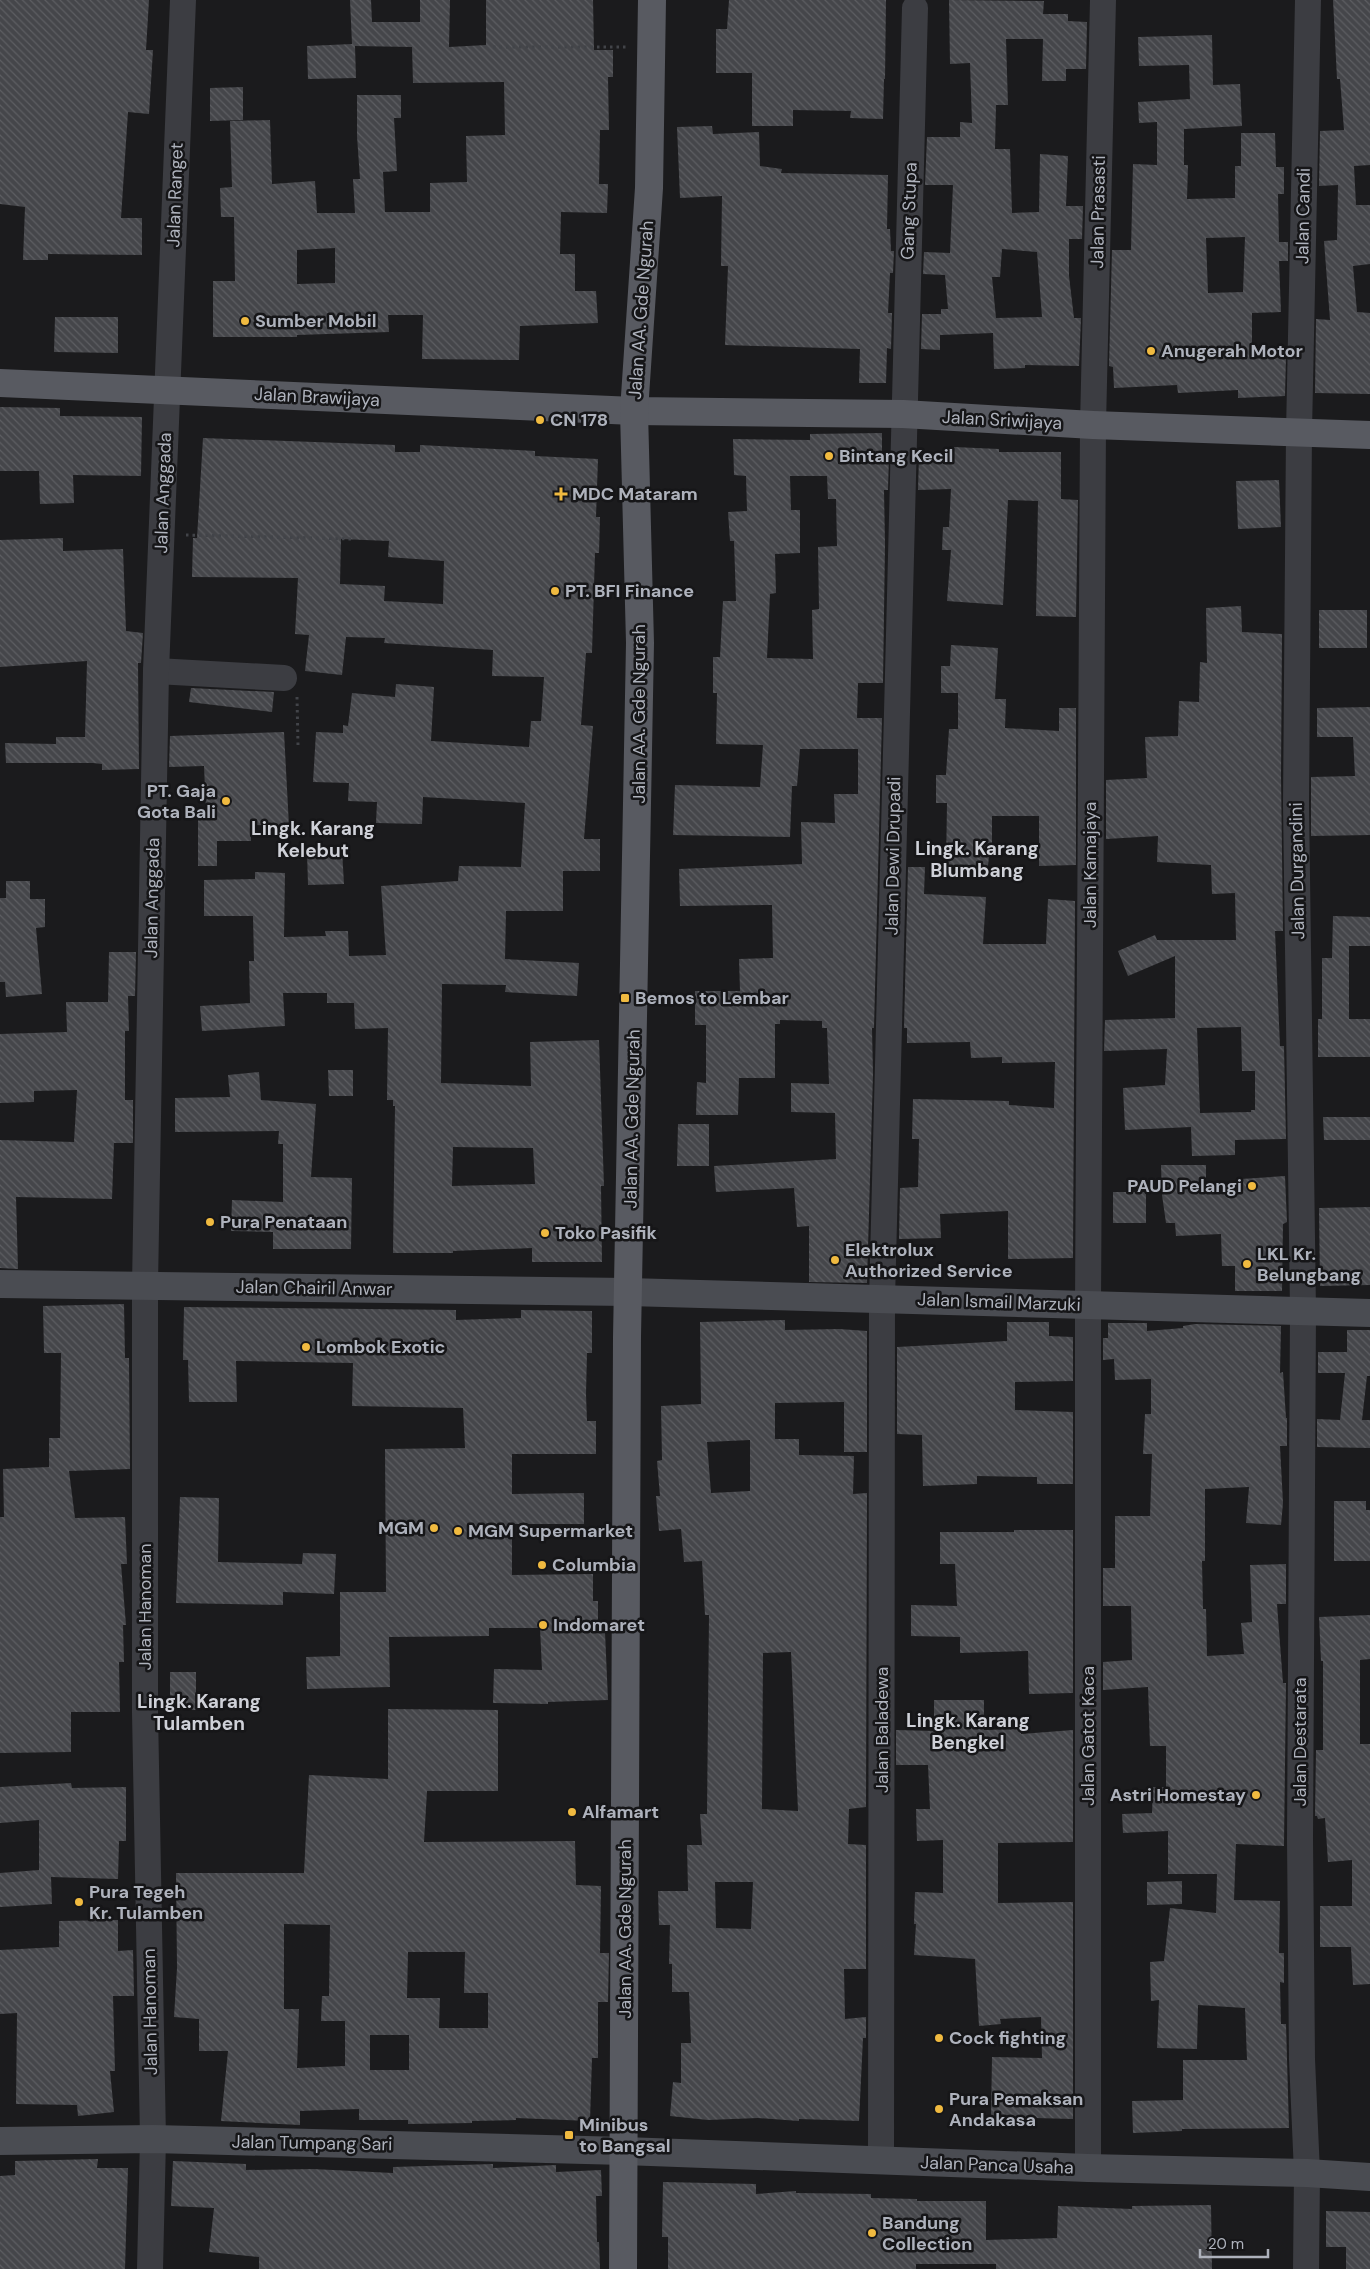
<svg xmlns="http://www.w3.org/2000/svg" width="1370" height="2269" font-family="'DM Sans',sans-serif">
<style>
.building{fill:url(#building-back-hatch);fill-rule:evenodd}
.lines{fill:none;stroke-linecap:round;stroke-linejoin:round}
.path{stroke:#424449;stroke-width:3;stroke-dasharray:2.5 4;stroke-linecap:butt}
.street{stroke:#3c3d42;stroke-width:26}
.secondary{stroke:#4a4c52;stroke-width:28}
.primary{stroke:#585a61;stroke-width:28}
.poi-dot{fill:#f0ba40;stroke:#161618;stroke-width:2}
.labels{text-anchor:middle;dominant-baseline:central;stroke-width:5;stroke-linejoin:round;paint-order:stroke}
.street-label{font-size:18px;fill:#aeb2bc;stroke:#161618}
.poi-label{font-size:18px;font-weight:bold;fill:#aeb2bc;stroke:#161618;text-anchor:start}
.neighbourhood-label{font-size:19px;font-weight:bold;fill:#cfd1d8;stroke:#161618}
</style>
<defs>
<pattern id="building-back-hatch" width="6" height="6" patternUnits="userSpaceOnUse" patternTransform="scale(1.25)"><rect width="6" height="6" fill="#45464a"/><path d="M-1 5l2 2M0 0l6 6M5-1l2 2" fill="none" stroke="#5d5e62"/></pattern>
</defs>
<rect width="100%" height="100%" fill="#1b1b1d"/>
<g class="building">
<polygon points="0,0 149,0 146,50 153,50 149,114 128,112 121,218 142,218 142,255 48,254 48,260 23,260 25,207 0,204"/>
<path d="M350,0H371L372,22H420V0H450L449,47L486,45V0H593L594,50H613V77H608L609,130H600L599,184H608L607,213L561,212L560,254H575V291H596L598,323L520,326L519,360L422,359L423,315H388L389,332L297,335V337H213V281H235L234,217H221L220,188L232,187L230,121L270,120L272,184L315,181L317,213H355L353,179H360L357,136V95H401V118H394L397,171L383,172L385,212H430V183L467,182L466,136L505,135L504,82L413,83L412,47L355,46L356,78L308,79L307,46L352,44ZM335,248V283L297,284V250Z"/>
<polygon points="729,0 886,0 885,79 884,79 883,119 850,118 851,111 793,110 793,126 752,126 752,73 716,73 716,29 727,29"/>
<path d="M949,0L1044,1L1043,14H1068V21L1087,22L1086,69H1066V81H1042L1043,39H1006L1008,105H996L995,149H1010L1012,213L1039,212L1040,154L1068,156L1066,206H1083L1082,239H1069V276L1074,318H1081L1079,366L1025,365V368L994,369L993,333L940,335V350L921,349L922,314H941V309H948L945,275L923,274L924,252L950,253L953,185H925L927,137H960V122L972,123L970,63L950,64ZM1002,249L1037,252L1042,317L996,318L992,277H1000Z"/>
<polygon points="1333,0 1370,0 1370,165 1354,166 1356,205 1370,205 1370,264 1353,266 1357,312 1370,313 1370,394 1315,393 1316,319 1330,320 1324,241 1337,240 1338,185 1319,186 1320,131 1344,130 1340,79 1337,79"/>
<path d="M1212,35L1213,85L1240,84L1242,126L1184,129V165H1188L1187,199L1235,198V166H1241V133H1275L1276,167H1284V194H1278L1279,242H1288V261H1279L1281,312L1252,313V359L1286,357L1285,396L1238,398V390L1178,393L1177,385L1114,388L1113,367L1109,366L1112,250H1131L1133,164L1157,165V122L1139,123L1138,102L1190,99L1189,65L1139,66L1138,37ZM1245,237L1243,292L1208,293L1206,238Z"/>
<polygon points="243,87 243,120 210,121 210,88"/>
<polygon points="712,126 713,134 759,132 760,166 782,169 781,173 888,175 887,229 890,229 891,251 894,251 893,273 890,273 888,313 892,313 891,349 887,348 886,383 859,383 860,349 725,345 728,266 721,266 722,196 680,198 677,127"/>
<polygon points="55,317 118,317 118,353 54,352"/>
<polygon points="0,407 60,408 60,416 142,417 141,476 73,475 74,503 40,504 39,471 0,471"/>
<path d="M882,433V456H889L888,490H884L885,544L883,683H858L857,718H882L874,1028H872L873,1074L867,1283L809,1282V1226L797,1227L794,1188L716,1192L714,1166L836,1159L835,1113L791,1112V1083L829,1084L827,1028H822V1021L780,1020V1024H775V1078H739L738,1115H696L697,1082L706,1083V1025H695V991H740L739,959L773,958L772,905L680,906L679,869L802,864L801,822L835,823L834,794H858V749H800L797,786H792L790,837L673,835L675,785L760,787L763,745L716,744L717,693H713V657H720L723,601H736L734,541H730L728,512L747,511L746,476L734,475L733,439L810,440V434ZM790,476H827L828,499H836L837,546L818,547L819,609L812,610L813,659L767,658L770,594L776,593L775,554L800,553V510H791Z"/>
<path d="M203,438L395,445V452H420V445L535,451V456L598,459L596,517H600L599,553H595L592,653H586L581,725L593,726L584,839H600V871H563V911H506L505,959L579,963L577,996L505,992L506,985L442,984L441,1083L531,1086L530,1042L599,1040L604,1186H601L602,1262H532V1248L453,1251V1253H393L395,1106H393V1100H387L388,1028L355,1029L354,1003H327V993H283L285,1026L202,1031L200,1006L250,1003L249,961H254L253,916H204V880L255,879V872L285,873L284,937L326,936L325,931H348L349,956L386,955L381,886L458,881L459,866L521,867L525,803L423,797L422,824L376,823L377,802L348,801L349,783L313,782L316,732L343,733V725L348,726L352,693L395,697L396,684L434,687L431,741L529,747L531,721H541L544,677L492,676L493,650L384,643L385,638L346,637L342,675L305,671L309,635L295,634L298,578L192,577L193,538H197ZM341,539L389,541L388,557L444,561L443,604L384,601L385,586L340,584ZM453,1147L533,1148L535,1184L452,1186Z"/>
<polygon points="954,447 999,449 999,452 1061,452 1061,499 1078,500 1076,617 1036,616 1038,501 1008,500 1003,605 947,601 951,550 942,550 943,527 949,527 951,489 918,490 919,456 953,455"/>
<polygon points="1279,480 1281,527 1238,529 1236,481"/>
<polygon points="63,538 63,551 123,549 126,631 143,633 141,663 138,663 139,769 102,770 102,764 93,763 6,763 5,743 56,744 56,737 85,737 87,661 0,667 0,540"/>
<path d="M1241,606L1242,632L1282,634L1281,776L1283,931H1275L1280,1046H1284L1286,1139L1235,1140V1155L1192,1156L1191,1127L1125,1130L1123,1088L1165,1085L1167,1049L1104,1051L1105,1020L1175,1018V956L1128,976L1118,951L1155,935L1157,940H1236L1235,893L1212,894L1211,865L1157,862L1158,836L1106,839V780L1147,778L1145,737L1178,736L1179,701L1199,702L1200,662L1207,663L1206,608ZM1241,1027L1242,1071H1255V1110H1251V1112L1200,1113L1197,1028Z"/>
<rect x="1319" y="610" width="48" height="38"/>
<polygon points="951,645 998,648 995,699 1006,699 1005,728 1059,731 1059,708 1076,708 1076,865 1039,866 1039,816 992,816 992,856 989,856 988,866 946,866 947,803 936,803 936,775 946,775 949,729 958,729 958,693 941,693 941,666 950,666"/>
<polygon points="191,688 274,692 272,712 189,702"/>
<polygon points="1370,707 1370,835 1311,836 1311,777 1355,776 1353,737 1317,737 1317,708"/>
<polygon points="284,732 289,826 251,825 251,841 217,841 217,866 198,866 198,812 206,812 204,766 169,767 170,736"/>
<polygon points="342,850 344,884 308,885 307,852"/>
<polygon points="908,867 925,867 924,894 986,897 983,944 1046,944 1048,899 1075,901 1073,1258 1008,1259 1008,1211 940,1214 941,1238 899,1239 900,1188 918,1187 919,1139 912,1139 913,1099 1009,1101 1009,1105 1054,1108 1055,1062 1002,1063 1002,1057 971,1058 970,1042 907,1043 907,1028 904,1028"/>
<polygon points="6,881 30,881 30,899 45,899 45,927 36,928 42,994 6,997 5,982 0,982 0,898 6,898"/>
<polygon points="1333,916 1370,917 1370,946 1349,946 1349,1019 1370,1019 1370,1057 1318,1057 1318,1019 1322,1019 1322,958 1332,958"/>
<polygon points="109,952 136,952 135,996 128,996 129,1031 125,1031 125,1100 133,1100 133,1143 114,1143 112,1199 16,1197 18,1269 0,1268 0,1140 74,1142 77,1090 34,1091 34,1102 0,1103 0,1034 67,1032 66,1002 108,1002"/>
<polygon points="328,1070 353,1070 353,1096 329,1096"/>
<polygon points="259,1072 261,1100 316,1104 311,1177 352,1178 351,1249 273,1249 273,1232 231,1231 232,1200 283,1202 283,1144 278,1144 279,1131 175,1132 175,1098 230,1097 228,1075"/>
<polygon points="1323,1117 1370,1117 1370,1140 1324,1140"/>
<polygon points="678,1124 709,1124 709,1166 677,1166"/>
<polygon points="1161,1165 1206,1165 1206,1192 1241,1190 1241,1179 1285,1176 1287,1222 1283,1224 1282,1291 1235,1291 1235,1266 1222,1266 1221,1234 1176,1236 1175,1223 1166,1223 1162,1195"/>
<rect x="1113" y="1192" width="33" height="31"/>
<polygon points="1370,1207 1370,1285 1320,1286 1319,1208"/>
<polygon points="124,1304 125,1358 129,1358 130,1469 69,1471 75,1518 125,1517 127,1564 121,1564 126,1625 123,1625 124,1662 119,1662 120,1712 71,1712 71,1752 0,1753 0,1517 4,1517 3,1469 49,1467 49,1438 60,1438 61,1353 44,1353 43,1306"/>
<polygon points="184,1307 456,1310 456,1320 521,1318 521,1310 592,1311 592,1353 587,1353 586,1394 587,1421 596,1421 596,1454 512,1454 512,1494 584,1493 584,1524 512,1524 512,1575 593,1574 593,1601 598,1601 598,1632 605,1632 608,1700 548,1702 548,1704 493,1703 494,1669 542,1670 540,1628 489,1628 489,1636 389,1637 390,1687 307,1689 306,1657 340,1656 340,1592 386,1592 385,1449 465,1448 463,1408 352,1406 353,1363 236,1361 237,1402 189,1402 188,1360 183,1360"/>
<path d="M785,1320V1330L839,1329L867,1331V1452H844V1402L775,1403V1439H799V1455L854,1456L853,1494L867,1493L866,1807L849,1809L848,1844L866,1845V1969H844L845,2019L866,2017V2038H863L859,2121L799,2119V2121L758,2118L708,2120L670,2116L673,2082L681,2083V2043H691L689,1992H672V1964H669L670,1925H659L658,1891H688L687,1845H702L700,1814H707L709,1615H705L702,1561L684,1562L681,1529L659,1531L656,1496H660L657,1461L662,1460L661,1406L701,1404L700,1322ZM750,1440V1491L711,1493L707,1442ZM791,1652L798,1811L762,1809L763,1653ZM715,1882H753L751,1929L716,1928Z"/>
<polygon points="1007,1322 1049,1322 1049,1336 1073,1337 1073,1381 1015,1382 1015,1410 1073,1412 1073,1484 1037,1484 1037,1477 977,1476 977,1484 923,1486 922,1435 897,1434 897,1347 1007,1341"/>
<polygon points="1108,1323 1147,1323 1147,1331 1183,1328 1183,1326 1195,1324 1281,1326 1280,1373 1283,1372 1286,1418 1287,1418 1287,1446 1280,1446 1283,1503 1281,1525 1246,1523 1249,1487 1205,1489 1205,1561 1202,1561 1203,1609 1206,1609 1207,1656 1244,1654 1241,1623 1252,1622 1250,1565 1286,1564 1286,1604 1277,1604 1283,1683 1286,1683 1284,1846 1236,1844 1234,1900 1280,1901 1279,1953 1284,1953 1284,1983 1280,1982 1281,2024 1286,2024 1289,2128 1182,2129 1182,2131 1133,2133 1132,2101 1183,2100 1183,2060 1247,2060 1245,2008 1198,2005 1197,2049 1157,2048 1159,2000 1151,2001 1150,1962 1164,1961 1170,1908 1216,1913 1217,1874 1168,1874 1168,1831 1123,1833 1122,1814 1152,1813 1153,1787 1166,1787 1166,1746 1150,1746 1148,1687 1103,1690 1103,1662 1132,1660 1131,1606 1103,1606 1103,1568 1115,1568 1115,1516 1150,1516 1152,1454 1143,1454 1145,1414 1151,1414 1151,1379 1115,1380 1114,1359 1103,1360 1103,1338 1108,1338"/>
<polygon points="1347,1330 1370,1330 1370,1376 1367,1376 1362,1420 1370,1420 1370,1448 1317,1447 1317,1419 1340,1420 1345,1373 1318,1373 1318,1352 1347,1352"/>
<polygon points="180,1497 219,1498 218,1562 302,1564 303,1553 336,1554 334,1594 283,1592 283,1605 176,1603"/>
<polygon points="1334,1501 1366,1501 1366,1510 1370,1510 1370,1561 1334,1561"/>
<polygon points="1014,1530 1073,1530 1073,1693 1029,1694 1028,1651 960,1653 960,1637 911,1636 911,1605 957,1606 955,1564 940,1564 940,1532 1014,1532"/>
<polygon points="1370,1615 1370,1659 1360,1660 1360,1744 1370,1744 1370,1984 1353,1985 1351,1947 1320,1947 1320,1906 1352,1906 1352,1860 1328,1862 1325,1818 1318,1819 1317,1816 1315,1816 1316,1750 1323,1750 1323,1661 1321,1661 1319,1617"/>
<rect x="170" y="1672" width="26" height="38"/>
<polygon points="934,1700 984,1700 984,1730 1021,1729 1021,1734 1073,1730 1073,1842 998,1843 998,1903 1073,1902 1073,2119 991,2117 992,2057 1042,2058 1041,2017 1000,2019 1001,2024 979,2026 975,1959 914,1955 916,1924 914,1924 915,1892 943,1893 943,1840 917,1841 916,1809 930,1809 928,1765 896,1765 896,1730 934,1731"/>
<path d="M388,1709L498,1710V1791H427L424,1842L575,1841L576,1885L601,1886L600,1953H609L608,2002H598V2058H592L590,2121L516,2118V2120L472,2121V2123L408,2124V2120H359V2109L300,2111V2125L221,2121L228,2051H199V2019L174,2017L177,1968L176,1873H304L309,1775L388,1779ZM284,1924L330,1925L329,1996H322L321,2021H345V2066L297,2068L299,2009H284ZM408,1952H465L464,1993H488V2028H439L440,1998H407ZM370,2035H409V2070H370Z"/>
<polygon points="71,1783 72,1788 126,1787 126,1841 119,1841 118,1879 51,1877 52,1904 0,1907 0,1873 39,1870 39,1820 0,1823 0,1787"/>
<polygon points="1182,1881 1182,1904 1147,1905 1147,1882"/>
<polygon points="118,1920 118,1951 133,1950 134,1996 113,1996 115,2071 110,2071 114,2112 78,2116 77,2105 16,2104 17,2013 0,2014 0,1950 59,1947 59,1921"/>
<polygon points="98,2159 97,2168 128,2168 125,2269 0,2269 0,2176 15,2175 15,2161"/>
<polygon points="173,2161 246,2164 246,2170 313,2169 393,2173 393,2167 493,2164 493,2168 556,2165 556,2172 601,2170 602,2196 596,2196 597,2242 599,2242 600,2269 259,2269 259,2257 209,2252 214,2208 171,2206"/>
<polygon points="663,2182 756,2184 756,2194 796,2191 796,2193 871,2194 871,2198 917,2199 917,2201 986,2201 986,2240 1057,2238 1058,2206 1132,2209 1132,2206 1211,2205 1212,2269 996,2269 996,2264 916,2264 916,2269 668,2269 668,2237 662,2237"/>
<polygon points="1326,2211 1370,2212 1370,2269 1346,2269 1346,2247 1326,2247"/>
</g>
<g class="lines">
<g class="path">
<polyline points="493,47 628,47"/>
<polyline points="186,535 353,539"/>
<polyline points="297,697 298,745"/>
</g>
<g class="street">
<polyline points="156,671 284,678"/>
<polyline points="881,2161 882,1300 915,8"/>
<polyline points="1088,2168 1088,1305 1093,425 1103,0"/>
<polyline points="150,2269 153,2139 145,1712 145,1285 156,671 183,0"/>
<polyline points="1306,2269 1307,2173 1302,2059 1300,1839 1303,1311 1296,804 1299,432 1308,0"/>
</g>
<g class="secondary">
<polyline points="0,1284 628,1292 1370,1313"/>
<polyline points="0,2141 153,2139 624,2151 1088,2168 1307,2173 1370,2177"/>
</g>
<g class="primary">
<polyline points="0,383 634,411 903,414 1093,425 1370,435"/>
<polyline points="623,2269 627,1337 640,643 634,411 649,188 652,0"/>
</g>
</g>
<g class="poi-dot">
<circle cx="245" cy="321" r="5"/>
<circle cx="1151" cy="351" r="5"/>
<circle cx="540" cy="420" r="5"/>
<circle cx="829" cy="456" r="5"/>
<path d="M558.5 486.5h5v5h5v5h-5v5h-5v-5h-5v-5h5z"/>
<circle cx="555" cy="591" r="5"/>
<circle cx="226" cy="801" r="5"/>
<rect x="620" y="993" width="10" height="10" rx="2.5"/>
<circle cx="1252" cy="1186" r="5"/>
<circle cx="210" cy="1222" r="5"/>
<circle cx="545" cy="1233" r="5"/>
<circle cx="835" cy="1260" r="5"/>
<circle cx="1247" cy="1264" r="5"/>
<circle cx="306" cy="1347" r="5"/>
<circle cx="434" cy="1528" r="5"/>
<circle cx="458" cy="1531" r="5"/>
<circle cx="542" cy="1565" r="5"/>
<circle cx="543" cy="1625" r="5"/>
<circle cx="1256" cy="1795" r="5"/>
<circle cx="572" cy="1812" r="5"/>
<circle cx="79" cy="1902" r="5"/>
<circle cx="939" cy="2038" r="5"/>
<circle cx="939" cy="2109" r="5"/>
<rect x="564" y="2130" width="10" height="10" rx="2.5"/>
<circle cx="872" cy="2233" r="5"/>
</g>
<g class="labels">
<g class="street-label">
<text transform="translate(175 195) rotate(-88)">Jalan Ranget</text>
<text transform="translate(909 211) rotate(-88)">Gang Stupa</text>
<text transform="translate(1098 212) rotate(-89)">Jalan Prasasti</text>
<text transform="translate(1303 216) rotate(-89)">Jalan Candi</text>
<text transform="translate(641 310) rotate(-86)">Jalan AA. Gde Ngurah</text>
<text transform="translate(317 397) rotate(3)">Jalan Brawijaya</text>
<text transform="translate(1002 420) rotate(3)">Jalan Sriwijaya</text>
<text transform="translate(163 493) rotate(-88)">Jalan Anggada</text>
<text transform="translate(639 714) rotate(-90)">Jalan AA. Gde Ngurah</text>
<text transform="translate(893 856) rotate(-89)">Jalan Dewi Drupadi</text>
<text transform="translate(1090 865) rotate(-90)">Jalan Kamajaya</text>
<text transform="translate(1297 871) rotate(-91)">Jalan Durgandini</text>
<text transform="translate(152 898) rotate(-89)">Jalan Anggada</text>
<text transform="translate(632 1119) rotate(-89)">Jalan AA. Gde Ngurah</text>
<text transform="translate(314 1288) rotate(1)">Jalan Chairil Anwar</text>
<text transform="translate(999 1302) rotate(2)">Jalan Ismail Marzuki</text>
<text transform="translate(145 1607) rotate(-90)">Jalan Hanoman</text>
<text transform="translate(882 1730) rotate(-90)">Jalan Baladewa</text>
<text transform="translate(1088 1736) rotate(-90)">Jalan Gatot Kaca</text>
<text transform="translate(1300 1742) rotate(-90)">Jalan Destarata</text>
<text transform="translate(625 1929) rotate(-90)">Jalan AA. Gde Ngurah</text>
<text transform="translate(150 2012) rotate(-91)">Jalan Hanoman</text>
<text transform="translate(312 2143) rotate(1)">Jalan Tumpang Sari</text>
<text transform="translate(997 2165) rotate(2)">Jalan Panca Usaha</text>
</g>
<g class="poi-label">
<text x="255" y="321">Sumber Mobil</text>
<text x="1161" y="351">Anugerah Motor</text>
<text x="550" y="420">CN 178</text>
<text x="839" y="456">Bintang Kecil</text>
<text x="572" y="494">MDC Mataram</text>
<text x="565" y="591">PT. BFI Finance</text>
<text x="216" y="791" text-anchor="end">PT. Gaja<tspan x="216" dy="21">Gota Bali</tspan></text>
<text x="635" y="998">Bemos to Lembar</text>
<text x="1242" y="1186" text-anchor="end">PAUD Pelangi</text>
<text x="220" y="1222">Pura Penataan</text>
<text x="555" y="1233">Toko Pasifik</text>
<text x="845" y="1250">Elektrolux<tspan x="845" dy="21">Authorized Service</tspan></text>
<text x="1257" y="1254">LKL Kr.<tspan x="1257" dy="21">Belungbang</tspan></text>
<text x="316" y="1347">Lombok Exotic</text>
<text x="424" y="1528" text-anchor="end">MGM</text>
<text x="468" y="1531">MGM Supermarket</text>
<text x="552" y="1565">Columbia</text>
<text x="553" y="1625">Indomaret</text>
<text x="1246" y="1795" text-anchor="end">Astri Homestay</text>
<text x="582" y="1812">Alfamart</text>
<text x="89" y="1892">Pura Tegeh<tspan x="89" dy="21">Kr. Tulamben</tspan></text>
<text x="949" y="2038">Cock fighting</text>
<text x="949" y="2099">Pura Pemaksan<tspan x="949" dy="21">Andakasa</tspan></text>
<text x="579" y="2125">Minibus<tspan x="579" dy="21">to Bangsal</tspan></text>
<text x="882" y="2223">Bandung<tspan x="882" dy="21">Collection</tspan></text>
</g>
<g class="neighbourhood-label">
<text x="313" y="828">Lingk. Karang<tspan x="313" dy="22">Kelebut</tspan></text>
<text x="977" y="848">Lingk. Karang<tspan x="977" dy="22">Blumbang</tspan></text>
<text x="199" y="1701">Lingk. Karang<tspan x="199" dy="22">Tulamben</tspan></text>
<text x="968" y="1720">Lingk. Karang<tspan x="968" dy="22">Bengkel</tspan></text>
</g>
</g>
<path d="M1200 2249v8h68v-8" fill="none" stroke="#aeb2bc" stroke-width="2.5"/>
<text x="1208" y="2249" font-size="15" fill="#aeb2bc" stroke="#161618" stroke-width="4" paint-order="stroke">20 m</text>
</svg>
